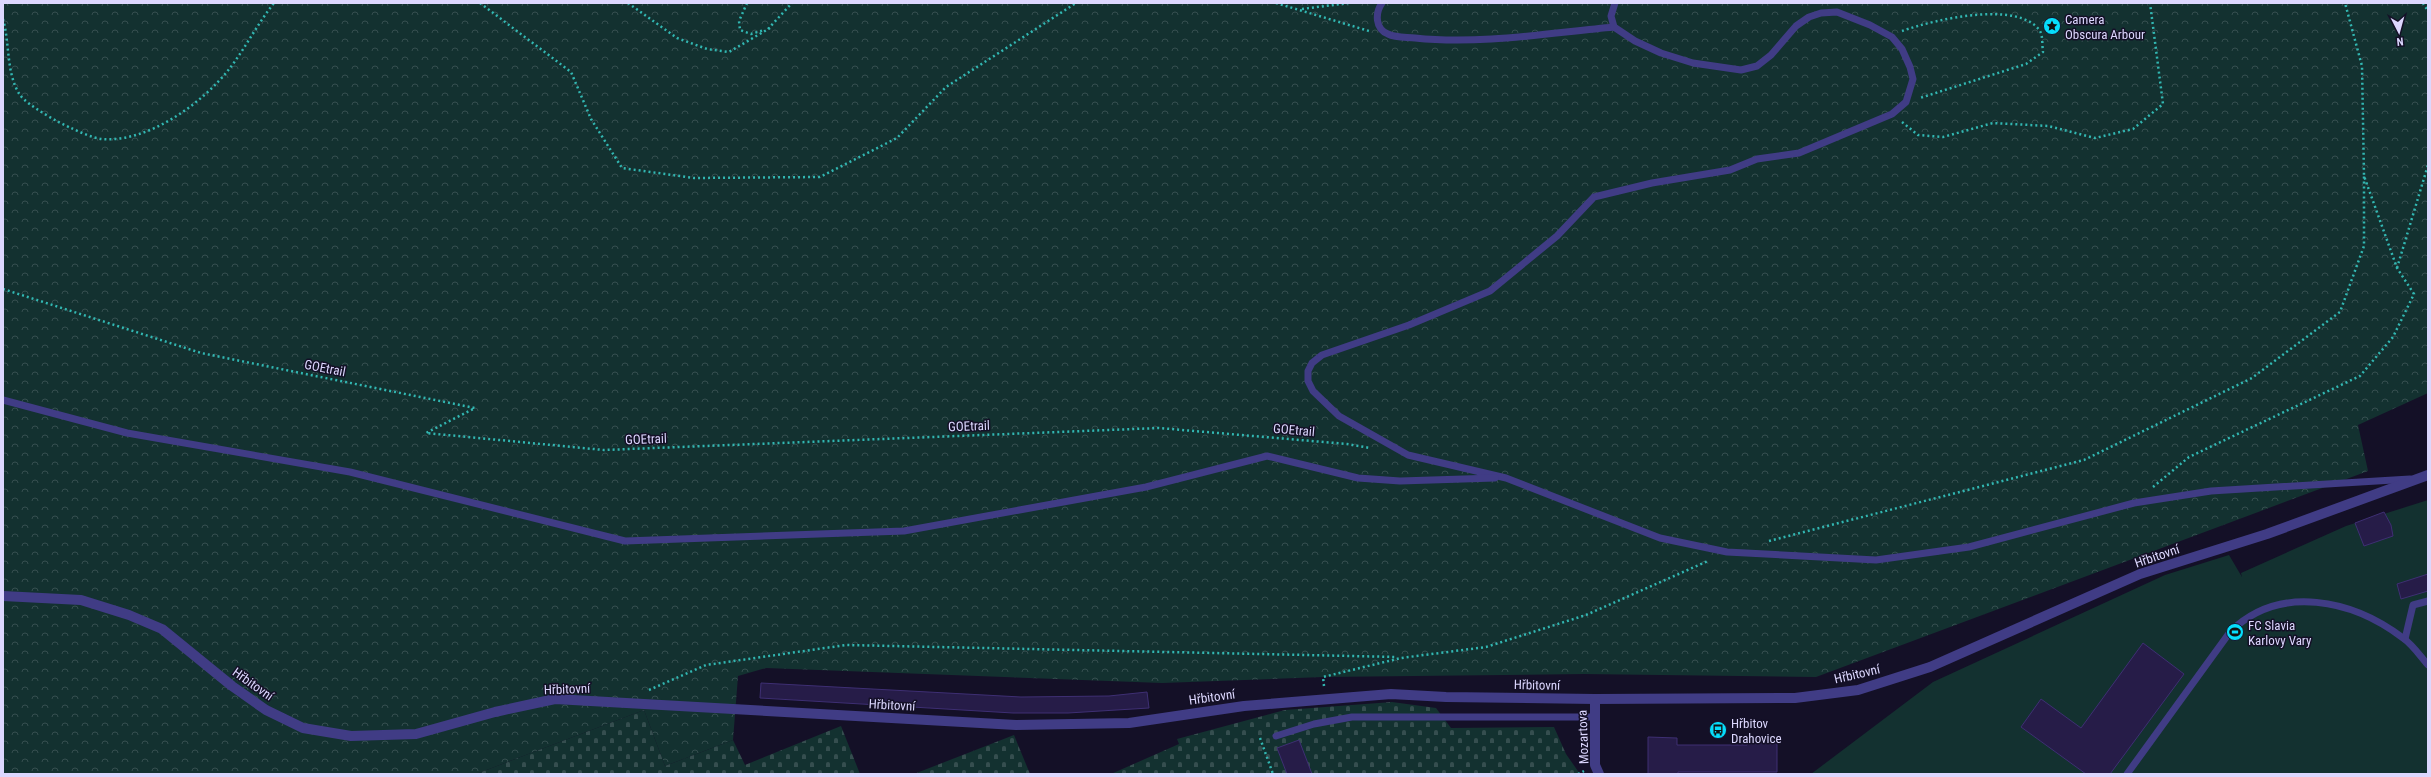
<svg xmlns="http://www.w3.org/2000/svg" width="2431" height="777" font-family="'Roboto Condensed',sans-serif">
<style>
.forest{fill:url(#forest-crowns)}
.cemetery{fill:url(#cemetery-stones)}
.garden{fill:#133130}
.building{fill:#261c48;stroke:#3e2f73}
.lines{fill:none;stroke-linecap:round;stroke-linejoin:round}
.path{stroke:#32b7b2;stroke-width:2.5;stroke-dasharray:2 3;stroke-linecap:butt}
.service{stroke:#403c85;stroke-width:7}
.minor{stroke:#403c85;stroke-width:10}
.labels{text-anchor:middle;dominant-baseline:central;stroke-width:3;stroke-linejoin:round;paint-order:stroke}
.poi-label{font-size:13px;fill:#dcd7fe;stroke:#141027;text-anchor:start}
.street-label{font-size:13px;fill:#dcd7fe;stroke:#141027}
</style>
<defs>
<pattern id="forest-crowns" width="20" height="18" patternUnits="userSpaceOnUse"><rect width="20" height="18" fill="#133130"/><path d="M2 6a3 3 0 1 1 6 0M12 15a3 3 0 1 1 6 0" fill="none" stroke="#354e4f"/></pattern>
<pattern id="cemetery-stones" width="16" height="16" patternUnits="userSpaceOnUse"><rect width="16" height="16" fill="#133130"/><path d="M2 7V4a2 2 0 0 1 4 0v3zM10 15v-3a2 2 0 0 1 4 0v3z" fill="#354e4f"/></pattern>
</defs>
<rect width="100%" height="100%" fill="#141027"/>
<polygon class="forest" points="3,3 2428,3 2428,393 2358,425 2368,471 1816,677 1584,674 1323,677 1162,683 766,668 738,676 733,740 665,766 644,710 476,774 3,774"/>
<g class="cemetery">
<polygon points="1392,702 1436,708 1451,728 1554,727 1566,754 1580,774 1111,774 1179,744 1177,739 1285,710"/>
<polygon points="644,710 665,766 733,740 745,765 841,726 860,774 476,774"/>
<polygon points="1014,735 1030,774 914,774"/>
</g>
<polygon class="garden" points="2428,500 2428,774 1811,774 1933,682 2165,575 2229,555 2242,577 2241,573 2346,526"/>
<g class="building">
<polygon points="2384,512 2391,525 2393,536 2364,546 2355,523"/>
<polygon points="2428,574 2428,591 2401,599 2397,584"/>
<polygon points="2143,643 2184,674 2110,774 2086,774 2021,727 2041,699 2081,728"/>
<polygon points="761,683 1021,697 1109,696 1147,692 1149,708 1068,713 1013,713 760,698"/>
<polygon points="1648,737 1677,738 1677,745 1747,745 1747,738 1777,738 1777,772 1678,772 1678,774 1648,774"/>
<polygon points="1299,740 1312,774 1287,774 1277,748"/>
</g>
<g class="lines">
<g class="path">
<polyline points="480,3 571,72 591,119 622,168 694,178 820,177 897,138 946,87 1076,3"/>
<polyline points="628,3 677,38 707,49 729,52 770,28"/>
<polyline points="747,3 739,21 740,30 751,34 764,30"/>
<polyline points="1276,3 1369,31"/>
<polyline points="2423,3 2428,11"/>
<polyline points="1302,9 1349,3"/>
<path d="M3,19C10,44 6,74 20,95C27,105 59,123 71,128C80,132 92,138 102,139C148,143 203,103 230,68C246,47 258,23 274,3"/>
<polyline points="768,29 792,3"/>
<path d="M1902,31C1936,19 2019,0 2040,31C2043,36 2042,46 2043,52L2026,64L1920,98"/>
<polyline points="1902,122 1918,135 1943,137 1993,123 2048,126 2095,138 2133,129 2163,104 2150,3"/>
<polyline points="2397,268 2428,165"/>
<polyline points="3,289 201,353 475,408 426,433 604,450 1159,428 1347,444 1370,448"/>
<polyline points="2153,487 2189,457 2360,376 2393,337 2414,294 2397,268 2364,176 2362,66 2345,3"/>
<polyline points="1769,541 2084,460 2252,378 2340,312 2364,246 2364,176"/>
<polyline points="1324,686 1323,677 1401,658 1486,647 1586,615 1708,561"/>
<polyline points="649,690 706,665 846,645 1397,657"/>
<polyline points="1260,738 1273,774"/>
<polyline points="1578,774 1584,771"/>
</g>
<g class="service">
<path d="M1382,3C1375,13 1375,29 1388,34C1396,38 1406,37 1415,38C1480,45 1549,33 1614,27"/>
<polyline points="1615,3 1611,16 1614,27 1635,41 1661,53 1693,63 1741,70 1757,66 1771,55 1796,26 1809,17 1821,13 1837,12 1870,25 1892,37 1902,49 1910,67 1913,79 1906,102 1892,114 1799,153 1757,159 1730,170 1652,183 1594,197 1557,236 1490,291 1409,325 1322,355 1312,363 1308,371 1308,381 1313,391 1339,416 1408,455 1506,478 1660,538 1727,552 1876,560 1969,547 2134,503 2211,491 2410,479"/>
<polyline points="3,400 127,433 350,472 625,541 904,531 1146,487 1267,456 1358,478 1400,481 1495,478"/>
<polyline points="2405,639 2413,605 2428,601"/>
<polyline points="1276,736 1314,724 1352,717 1595,717"/>
<path d="M2127,774L2230,632C2280,583 2353,600 2403,638C2413,645 2420,656 2428,665"/>
</g>
<g class="minor">
<polyline points="3,596 81,600 129,615 162,629 232,686 266,710 303,728 351,736 416,734 495,712 555,699 1016,725 1129,723 1244,706 1391,694 1446,697 1595,699 1795,698 1858,690 1930,667 2140,574 2267,534 2428,475"/>
<polyline points="1595,699 1595,765 1599,774"/>
</g>
</g>
<defs>
<g id="sight-disc" transform="scale(0.9)"><circle r="9.5" fill="#06ddfb" stroke="#141027"/><path d="M0-6L1.8-2.2L6-1.7L2.9 1.2L3.7 5.4L0 3.3L-3.7 5.4L-2.9 1.2L-6-1.7L-1.8-2.2Z" fill="#111"/></g>
<g id="stadium-disc" transform="scale(0.9)"><circle r="9.5" fill="#06ddfb" stroke="#141027"/><path d="M0-5a6.5 5 0 1 0 0 10a6.5 5 0 1 0 0-10ZM-3.5-1.8h7v3.6h-7Z" fill="#111"/></g>
<g id="bus-disc" transform="scale(0.9)"><circle r="9.5" fill="#06ddfb" stroke="#141027"/><path d="M-5-6H5V4H4V6H2V4H-2V6H-4V4H-5ZM-3.5-4V0h7V-4ZM-3.5 1.2v1.5H-2V1.2ZM2 1.2v1.5H3.5V1.2Z" fill="#111"/></g>
</defs>
<g fill-rule="evenodd">
<use href="#sight-disc" x="2052" y="26"/>
<use href="#stadium-disc" x="2235" y="632"/>
<use href="#bus-disc" x="1718" y="730"/>
</g>
<g class="labels">
<g class="poi-label">
<text x="2065" y="19">Camera<tspan x="2065" dy="15">Obscura Arbour</tspan></text>
<text x="2248" y="625">FC Slavia<tspan x="2248" dy="15">Karlovy Vary</tspan></text>
<text x="1731" y="723">Hřbitov<tspan x="1731" dy="15">Drahovice</tspan></text>
</g>
<g class="street-label">
<text transform="translate(325 368) rotate(11)">GOEtrail</text>
<text transform="translate(969 426) rotate(-2)">GOEtrail</text>
<text transform="translate(1294 430) rotate(5)">GOEtrail</text>
<text transform="translate(646 439) rotate(-2)">GOEtrail</text>
<text transform="translate(2157 556) rotate(-19)">Hřbitovní</text>
<text transform="translate(1857 674) rotate(-13)">Hřbitovní</text>
<text transform="translate(253 684) rotate(35)">Hřbitovní</text>
<text transform="translate(1537 685) rotate(1)">Hřbitovní</text>
<text transform="translate(567 689) rotate(-2)">Hřbitovní</text>
<text transform="translate(1212 697) rotate(-8)">Hřbitovní</text>
<text transform="translate(892 705) rotate(3)">Hřbitovní</text>
<text transform="translate(1583 737) rotate(-92)">Mozartova</text>
</g>
</g>
<rect width="2431" height="777" fill="none" stroke="#dcd7fe" stroke-width="8"/>
<g transform="translate(2399 32) rotate(174)" stroke="#141027" stroke-width="3" paint-order="stroke">
<path d="M0-3L7 15L0 10L-7 15Z" fill="#dcd7fe"/>
<text y="-6" font-size="11" font-weight="bold" text-anchor="middle" fill="#dcd7fe">N</text>
</g>
</svg>
